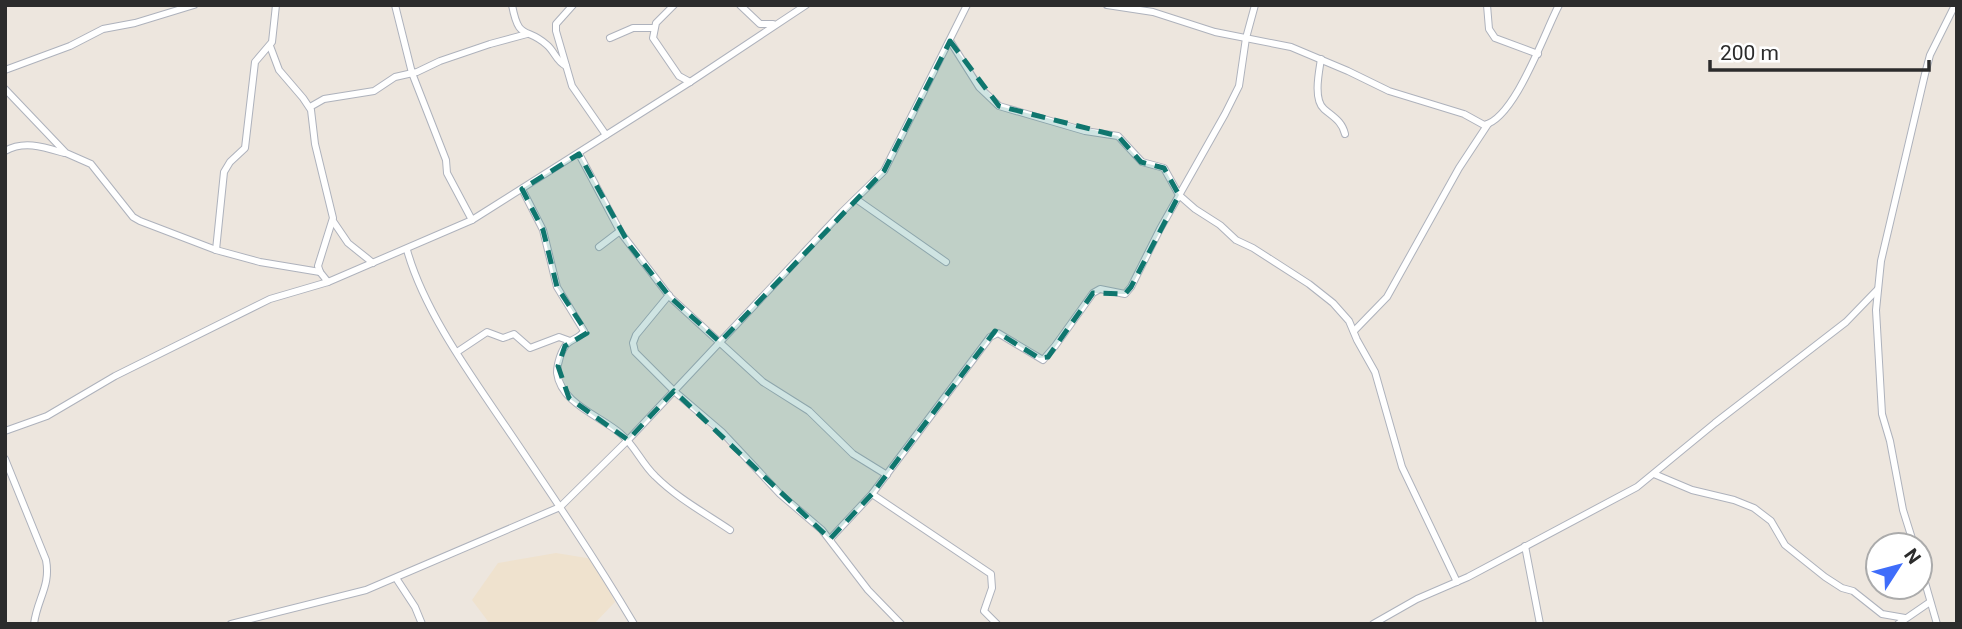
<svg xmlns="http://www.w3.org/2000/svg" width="1962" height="629" font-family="Roboto,sans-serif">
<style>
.education{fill:#efe2ce}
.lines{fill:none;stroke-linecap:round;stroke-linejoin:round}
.street-casing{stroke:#aeb2bc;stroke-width:8}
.street{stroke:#fff;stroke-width:6}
.marked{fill:#0f766e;fill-opacity:0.2;stroke:#0f766e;stroke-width:5;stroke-dasharray:14 9;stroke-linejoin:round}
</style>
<rect width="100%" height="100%" fill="#ede6de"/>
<polygon class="education" points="556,553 593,559 615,602 594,624 490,624 472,600 498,563"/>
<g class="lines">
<g class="street-casing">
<g id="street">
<polyline points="395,5 412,73 446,160 447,173 472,220"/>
<path d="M512,5C519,42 526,26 547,45C555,52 556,61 566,66"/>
<polyline points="573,5 556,24 556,31 572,86 606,135"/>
<polyline points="674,5 656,23 653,38 679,76 690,82"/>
<polyline points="740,5 760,24 773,24"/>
<path d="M1107,5L1153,12L1215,32L1291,47L1348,71L1389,91L1464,114L1484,125C1515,119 1545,31 1559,5"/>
<polyline points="1487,5 1489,29 1495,38 1538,54"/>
<polyline points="610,38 633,28 654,28"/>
<polyline points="950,41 979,87 999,106 1085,131 1118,136 1142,162 1164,168 1179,195 1195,209 1220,225 1236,240 1253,248 1309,284 1333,303 1349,321 1357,340 1375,372 1402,467 1457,582"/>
<polyline points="270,46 279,70 303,98 311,110 315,144 333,218 318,266 320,272 328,282"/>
<path d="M1321,59C1319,72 1313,99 1324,109C1333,117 1342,121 1345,134"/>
<polyline points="5,70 70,46 103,29 135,23 194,5"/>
<polyline points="5,89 66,153 91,164 133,217 140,221 216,250 260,262 320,272"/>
<polyline points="310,107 324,99 374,91 395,77 417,72 440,61 490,44 527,34"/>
<path d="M5,151C24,140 44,147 64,153"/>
<polyline points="579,154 621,233 670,297 763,382 809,411 853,454 887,475"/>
<path d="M522,189L543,230L557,287L584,331C580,338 574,338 568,343C561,349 557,365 557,373C561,404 601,416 621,434C635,446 642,464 655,476C677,498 705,513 730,530"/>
<polyline points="856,199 946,262"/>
<polyline points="333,221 348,243 373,263"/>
<polyline points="599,247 620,231"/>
<polyline points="216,250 224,172 230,162 245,148 255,62 272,42 276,5"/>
<path d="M407,250C424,311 470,374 506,427C550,492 594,557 634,624"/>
<polyline points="669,295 636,335 633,343 635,352 674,391 722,432 780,494 822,530 868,590 901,624"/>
<polyline points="1354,331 1387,297 1459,168 1488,124"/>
<polyline points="457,352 487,332 503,338 514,334 530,348 559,337 570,341"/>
<polyline points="5,431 47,416 115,376 270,299 328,282 472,220 690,82 806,5"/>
<path d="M5,459L46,560C51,586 37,599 34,624"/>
<polyline points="1654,474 1692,490 1734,500 1754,508 1771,521 1785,545 1825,577 1842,588 1853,591 1882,614 1905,618"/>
<polyline points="872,494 991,574 992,588 984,611 997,624"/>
<polyline points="830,539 872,494 990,337 998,333 1043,360 1055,346 1093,293 1100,289 1125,294 1131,287 1160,229 1225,114 1239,86 1246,38 1255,5"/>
<polyline points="1914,545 1903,510 1890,441 1882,414 1876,310 1881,261 1925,74 1930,55 1955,5"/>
<polyline points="1525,546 1540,624"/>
<polyline points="1920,565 1937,624"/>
<polyline points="396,578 415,607 422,624"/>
<polyline points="231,624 366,590 560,507 628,440 842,212 884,171 967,5"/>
<polyline points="1373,624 1417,599 1468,577 1637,487 1715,423 1846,322 1877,290"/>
<polyline points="1898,624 1930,602"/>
</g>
</g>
<use href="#street" class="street"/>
</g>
<path class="marked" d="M950,41L999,106L1118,136L1141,162L1164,168L1179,195L1131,287L1125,294L1093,293L1048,357L1039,358L995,331L872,494L830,539L674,391L628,440L569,398L558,366L565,346L587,333L557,287L543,230L522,189L579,154L630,246L670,297L720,342L884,171Z"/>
<rect width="1962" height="629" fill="none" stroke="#2c2c2c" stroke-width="14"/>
<g transform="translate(1899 566) rotate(54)"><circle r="33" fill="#ffffff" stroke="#ababab" stroke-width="2"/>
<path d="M0-5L12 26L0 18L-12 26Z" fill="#3f6dfa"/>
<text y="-10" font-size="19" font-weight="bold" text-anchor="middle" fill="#2c2c2c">N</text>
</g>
<path d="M1710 60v10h219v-10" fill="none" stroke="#2c2c2c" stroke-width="3.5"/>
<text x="1720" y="60" font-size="21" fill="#2c2c2c" stroke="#ffffff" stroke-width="5" paint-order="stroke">200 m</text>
</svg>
